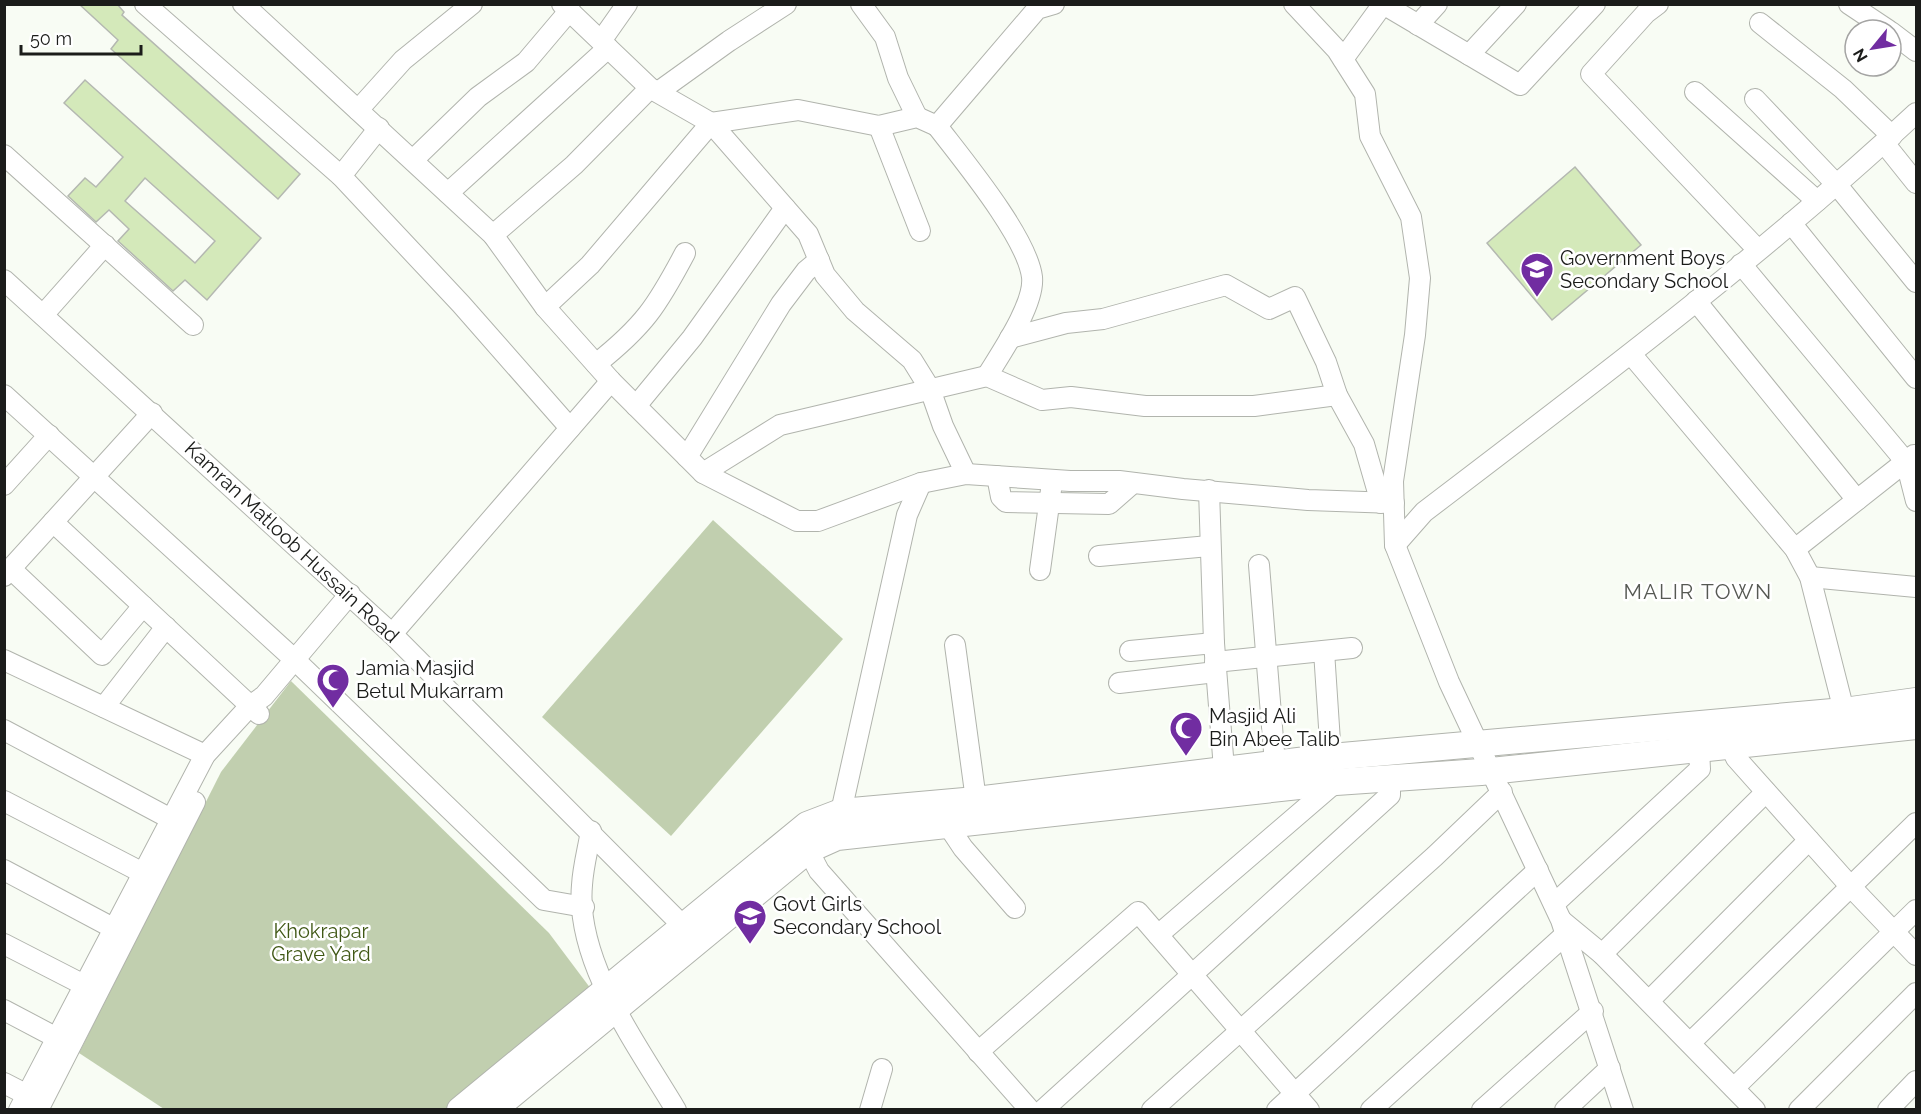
<svg xmlns="http://www.w3.org/2000/svg" width="1921" height="1114" font-family="Raleway,sans-serif">
<style>
.green{fill:#c1cfaf}
.building{fill:#d4e9ba;stroke:#b4b8b1;stroke-width:1.5;fill-rule:evenodd}
.lines{fill:none;stroke-linecap:round;stroke-linejoin:round}
.minor-casing{stroke:#b1b4ad;stroke-width:22}
.major-casing{stroke:#b1b4ad;stroke-width:28}
.minor{stroke:#fff;stroke-width:20}
.major{stroke:#fff;stroke-width:26}
.labels{text-anchor:middle;dominant-baseline:central;stroke-width:5;stroke-linejoin:round;paint-order:stroke}
.poi-label{font-size:20px;fill:#1b1c1a;stroke:#fff;text-anchor:start}
.street-label{font-size:20px;fill:#1b1c1a;stroke:#fff}
.park-label{font-size:20px;fill:#405815;stroke:#fff}
.neighbourhood-label{font-size:21px;letter-spacing:1.5px;fill:#565953;stroke:#fff}
</style>
<rect width="100%" height="100%" fill="#f8fcf4"/>
<g class="green">
<polygon points="713,520 843,639 671,836 542,717"/>
<polygon points="291,681 549,933 594,993 447,1109 164,1109 79,1053 221,772"/>
</g>
<g class="building">
<polygon points="79,4 117,4 124,12 122,15 300,174 278,199 111,49 118,40"/>
<path d="M85,80L261,238L207,300L185,280L173,291L118,241L129,229L109,210L96,222L68,196L85,178L96,187L123,157L64,103ZM145,178L215,241L195,263L125,201Z"/>
<polygon points="1575,167 1641,245 1552,320 1487,243"/>
</g>
<g class="lines">
<g class="minor-casing">
<g id="minor">
<polyline points="145,4 341,176 461,304 570,428"/>
<polyline points="243,4 493,235 545,307 611,381 703,473 797,521 818,521 921,483 966,474 1070,481 1119,481 1183,489 1308,500 1394,503"/>
<polyline points="562,4 650,88 711,123 808,234 825,275 855,311 912,360 930,389 943,426 966,474"/>
<polyline points="861,4 885,37 898,78 917,117"/>
<polyline points="1294,4 1337,50 1365,94 1370,136 1411,217 1420,278 1415,335 1393,481 1395,545 1449,682 1561,920 1623,1110"/>
<polyline points="1383,4 1520,85 1595,4"/>
<polyline points="1658,4 1646,13 1591,74 1758,250"/>
<polyline points="1849,4 1888,30"/>
<polyline points="1760,23 1843,89 1892,136"/>
<polyline points="1418,25 1437,4"/>
<polyline points="1891,32 1916,51"/>
<polyline points="601,41 627,4"/>
<polyline points="1469,55 1516,4"/>
<polyline points="1343,59 1383,4"/>
<polyline points="658,92 729,41 786,4"/>
<polyline points="1695,92 1817,201"/>
<polyline points="1755,99 1837,185 1916,282"/>
<polyline points="358,110 403,60 472,4"/>
<polyline points="879,126 920,231"/>
<path d="M937,126C963,160 1027,237 1032,277C1035,304 1001,353 987,376"/>
<polyline points="1884,143 1916,183"/>
<polyline points="4,155 193,325"/>
<polyline points="413,160 478,97 526,62 570,10"/>
<polyline points="341,176 379,128"/>
<polyline points="448,193 608,48"/>
<polyline points="1791,223 1916,378"/>
<polyline points="493,235 574,165 650,88"/>
<polyline points="1741,264 1906,462 1916,501"/>
<polyline points="4,280 392,634 693,936"/>
<polyline points="1696,301 1857,500"/>
<polyline points="545,307 590,265 711,123 798,110 879,126 917,117 937,126 1037,9 1054,4"/>
<polyline points="43,315 105,245"/>
<polyline points="1010,338 1066,323 1103,319 1226,285 1269,309 1295,297 1326,362 1337,395 1364,444 1381,503"/>
<polyline points="1631,354 1795,549 1810,577 1844,711"/>
<path d="M596,364C644,326 657,306 685,253"/>
<polyline points="4,395 295,660 544,900 584,907"/>
<polyline points="636,406 692,338 785,208"/>
<polyline points="687,457 781,304 806,271 819,260"/>
<polyline points="703,473 780,425 987,376 1042,400 1071,397 1145,406 1254,406 1337,395"/>
<polyline points="997,476 1001,497 1006,502 1109,504 1133,483"/>
<polyline points="4,485 49,435"/>
<polyline points="1209,490 1214,643 1224,769"/>
<polyline points="53,522 259,714"/>
<path d="M1395,545L1424,512C1592,384 1761,257 1916,113"/>
<polyline points="1795,549 1914,455"/>
<polyline points="1099,556 1209,546"/>
<polyline points="1259,565 1275,764"/>
<polyline points="11,569 102,655 143,606"/>
<polyline points="1040,570 1051,490"/>
<polyline points="4,576 152,413"/>
<polyline points="1810,577 1916,587"/>
<polyline points="392,634 611,381"/>
<polyline points="955,645 976,800"/>
<polyline points="1130,651 1214,643"/>
<polyline points="1324,651 1331,757"/>
<polyline points="4,660 205,755"/>
<polyline points="1215,662 1352,648"/>
<polyline points="1119,683 1216,672"/>
<polyline points="104,707 166,627"/>
<polyline points="4,730 171,819"/>
<polyline points="1730,745 1736,758 1851,887 1916,955"/>
<polyline points="4,801 143,873"/>
<polyline points="841,812 907,515 921,483"/>
<polyline points="947,824 963,848 1015,908"/>
<path d="M591,831C588,849 583,867 582,885C575,962 638,1046 676,1110"/>
<polyline points="808,850 819,871 1030,1110"/>
<polyline points="4,870 113,928"/>
<polyline points="1554,904 1700,769 1699,750"/>
<polyline points="1562,921 1602,954 1755,1110"/>
<polyline points="1158,935 1336,782"/>
<polyline points="4,944 84,985"/>
<polyline points="1602,954 1766,792"/>
<polyline points="1649,1001 1809,840"/>
<polyline points="4,1010 57,1038"/>
<polyline points="1690,1043 1916,823"/>
<polyline points="978,1052 1138,912 1309,1110"/>
<polyline points="4,1083 37,1100"/>
<polyline points="1734,1088 1916,910"/>
<polyline points="19,1110 205,755 250,706 264,696 350,594"/>
<polyline points="38,1110 195,802"/>
<polyline points="870,1110 882,1069"/>
<polyline points="1043,1110 1390,795 1390,778"/>
<polyline points="1152,1110 1435,856 1502,792"/>
<polyline points="1277,1110 1538,870"/>
<polyline points="1371,1110 1566,934"/>
<polyline points="1482,1110 1593,1011"/>
<polyline points="1565,1110 1610,1068"/>
<polyline points="1799,1110 1916,993"/>
<polyline points="1888,1110 1916,1081"/>
</g>
</g>
<g class="major-casing">
<g id="major">
<polyline points="460,1110 807,825 841,812 976,800 1331,757 1844,711 1916,701"/>
<polyline points="493,1110 808,850 837,837 1336,782 1481,772 1916,726"/>
</g>
</g>
<use href="#minor" class="minor"/>
<use href="#major" class="major"/>
</g>
<defs>
<g id="school-pin" transform="scale(1.725)"><path d="M0 17L-7.5 6A9.5 9.5 0 1 1 7.5 6Z" fill="#712da1" stroke="#fff"/><path d="M0-5L7-2L0 1L-7-2ZM-4 1L0 2.5L4 1V4Q0 6-4 4Z" fill="#fff"/></g>
<g id="mosque-pin" transform="scale(1.725)"><path d="M0 17L-7.5 6A9.5 9.5 0 1 1 7.5 6Z" fill="#712da1" stroke="#fff"/><path d="M3.5-4.9A6 6 0 1 0 3.5 4.9A5 5 0 1 1 3.5-4.9Z" fill="#fff"/></g>
</defs>
<g fill-rule="evenodd">
<use href="#school-pin" x="1537" y="269"/>
<use href="#mosque-pin" x="333" y="680"/>
<use href="#mosque-pin" x="1186" y="728"/>
<use href="#school-pin" x="750" y="916"/>
</g>
<g class="labels">
<g class="poi-label">
<text x="1560" y="258">Government Boys<tspan x="1560" dy="23">Secondary School</tspan></text>
<text x="356" y="668">Jamia Masjid<tspan x="356" dy="23">Betul Mukarram</tspan></text>
<text x="1209" y="716">Masjid Ali<tspan x="1209" dy="23">Bin Abee Talib</tspan></text>
<text x="773" y="904">Govt Girls<tspan x="773" dy="23">Secondary School</tspan></text>
</g>
<g class="street-label">
<text transform="translate(292 542) rotate(43)">Kamran Matloob Hussain Road</text>
</g>
<g class="park-label">
<text x="321" y="931">Khokrapar<tspan x="321" dy="23">Grave Yard</tspan></text>
</g>
<g class="neighbourhood-label">
<text x="1698" y="591">MALIR TOWN</text>
</g>
</g>
<rect width="1921" height="1114" fill="none" stroke="#1b1c1a" stroke-width="12"/>
<g transform="translate(1873 48) rotate(240)"><circle r="28" fill="#ffffff" stroke="#a4a4a3" stroke-width="1.5"/>
<path d="M0-4.5L10 22L0 15L-10 22Z" fill="#712da1"/>
<text y="-9" font-size="16" font-weight="bold" text-anchor="middle" fill="#1b1c1a">N</text>
</g>
<path d="M21 45v9h120v-9" fill="none" stroke="#1b1c1a" stroke-width="3"/>
<text x="30" y="45" font-size="18" fill="#1b1c1a" stroke="#ffffff" stroke-width="4.5" paint-order="stroke">50 m</text>
</svg>
